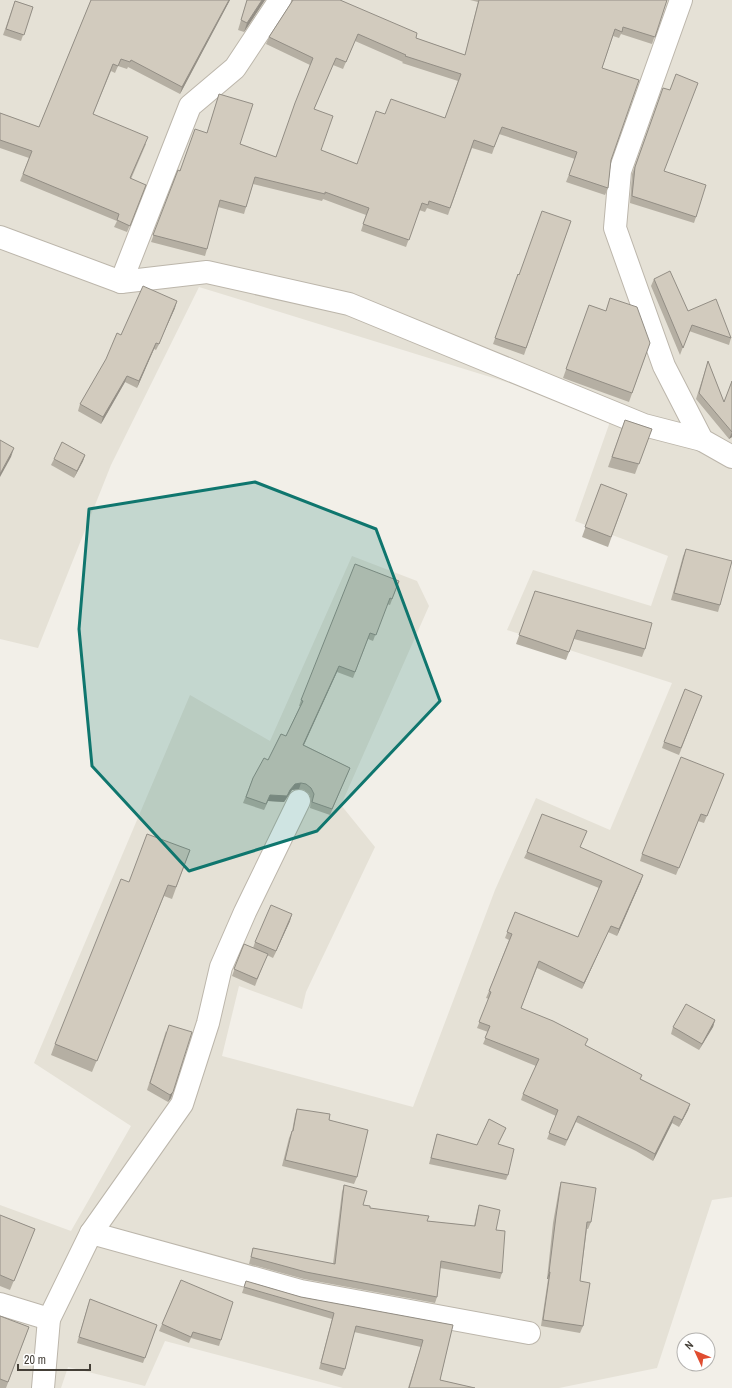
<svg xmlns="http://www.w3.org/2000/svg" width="732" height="1388" font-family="'Archivo Narrow',sans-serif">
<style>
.residential{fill:#e5e1d6}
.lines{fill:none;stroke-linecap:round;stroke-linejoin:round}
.minor-casing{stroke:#bcb6ab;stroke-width:24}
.minor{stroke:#fff;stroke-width:22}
.wall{fill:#b5afa3;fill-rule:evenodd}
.shaded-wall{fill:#938e85}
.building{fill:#d2cbbe;stroke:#938e85;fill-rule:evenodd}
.marked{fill:#0f766e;fill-opacity:0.2;stroke:#0f766e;stroke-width:3;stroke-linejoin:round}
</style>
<rect width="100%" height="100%" fill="#f2efe8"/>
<polygon class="residential" points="0,0 732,0 732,1197 712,1200 657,1368 559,1388 343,1388 165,1341 145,1386 68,1367 61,1388 0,1388 0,1205 71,1231 131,1126 34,1063 190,695 270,741 352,556 417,581 429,606 341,805 375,847 306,992 302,1009 239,986 222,1056 413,1107 495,890 536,798 610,830 672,683 507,630 533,570 651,606 668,556 575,521 612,416 500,380 199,287 111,465 38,648 0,639"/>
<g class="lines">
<g class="minor-casing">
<g id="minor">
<polyline points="681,0 620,171 615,228 664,366 702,440 732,457"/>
<polyline points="0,237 121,282 207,272 349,304 644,425 702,440"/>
<polyline points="121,282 190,106 235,68 280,0"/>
<polyline points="91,1233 301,1291 529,1333"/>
<polyline points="0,1304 49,1319"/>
<polyline points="43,1388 49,1319 91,1233 182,1104 208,1023 221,967 245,912 299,801"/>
</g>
</g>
<use href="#minor" class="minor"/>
</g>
<g class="wall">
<polygon points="91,0 230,0 180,94 128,67 127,69 118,66 115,73 111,71 93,114 146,144 131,179 146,185 127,232 114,227 117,221 20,181 29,158 0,148 0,113 39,127"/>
<polygon points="247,0 265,0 244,32 238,30"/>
<path d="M292,0H340L416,38L465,55L478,2L470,0H667L652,44L621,34L619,38L613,36L602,68L611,160L608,188L605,195L566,182L575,159L499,134L492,154L472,148L448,215L427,208L425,212L419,210L406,247L361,231L366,215L323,199L322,201L253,184L244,214L218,207L207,249L205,256L151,242L178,170L179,171L207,133L219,94L240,144L276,157L310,65L266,44L269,37L292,1ZM355,41L403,62L402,63L458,81L445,118L385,114L357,164L321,150L314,109L333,65L343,69Z"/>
<polygon points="15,1 33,7 21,41 3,35"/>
<polygon points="670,90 664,171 696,217 694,223 630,203 632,174 661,94"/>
<polygon points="571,221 524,355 493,344 518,274 519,275"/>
<polygon points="654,279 688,311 731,338 729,345 689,331 680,355 651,286"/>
<polygon points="610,298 650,343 629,402 563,378 589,305 606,311"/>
<polygon points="175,308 156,350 154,349 137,388 125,382 101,424 78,411 80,404 121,335"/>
<polygon points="708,361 724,402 732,381 732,437 729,439 696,399"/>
<polygon points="625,420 652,429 635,474 608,467"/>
<polygon points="85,455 83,461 74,478 51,465 54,459"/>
<polygon points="601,484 627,494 608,547 582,537"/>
<polygon points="686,549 720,605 718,612 671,600 683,556"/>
<polygon points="399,581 390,605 387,604 373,641 368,639 353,678 337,672 304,745 350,768 330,815 310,808 311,800 309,794 304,790 299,789 292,790 284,802 268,801 264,810 243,803 253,778 268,760 286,736 300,706 299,706 301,700"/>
<polygon points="535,591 645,649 642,657 574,639 566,660 516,644"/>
<polygon points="702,696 679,755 662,748 664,742"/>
<polygon points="724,774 704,823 698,821 676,875 640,861 642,854"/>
<polygon points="580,847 641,881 617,936 608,932 582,989 537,968 521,1008 586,1046 641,1079 690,1104 688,1110 679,1127 672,1123 653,1161 636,1151 576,1122 565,1146 547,1139 556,1116 521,1100 523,1094 536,1066 483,1044 488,1032 477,1028 489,999 486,998 489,991 509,940 505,938 515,912 578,937 599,888 524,858 527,852"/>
<polygon points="190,850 172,899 164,896 92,1072 51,1055 55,1044 129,882"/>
<polygon points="290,921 273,958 267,955 255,986 232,976 244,944 253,948 255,942"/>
<polygon points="715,1020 713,1027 699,1050 671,1034 673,1027"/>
<polygon points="166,1031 173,1092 171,1098 168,1102 147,1090"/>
<polygon points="297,1109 329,1120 357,1177 354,1184 282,1166 289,1138 292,1131 295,1115"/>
<polygon points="506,1128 498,1144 508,1175 506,1180 429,1164 437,1134 477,1145"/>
<polygon points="561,1182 591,1222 588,1229 587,1229 580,1281 583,1326 580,1333 541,1326 548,1279 547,1279 553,1223 559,1189"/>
<polygon points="344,1185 363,1205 370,1208 427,1221 474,1226 477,1212 479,1205 496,1230 502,1273 500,1279 440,1268 437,1297 435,1303 304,1279 249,1264 253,1248 333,1264 342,1192"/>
<polygon points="0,1215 35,1229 10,1290 0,1286"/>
<polygon points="181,1280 221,1340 219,1346 191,1338 189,1343 159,1331"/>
<polygon points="246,1281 301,1297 453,1325 440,1380 475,1388 408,1388 421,1347 354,1332 345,1369 342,1376 319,1369 332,1319 242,1293"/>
<polygon points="88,1305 157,1325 143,1363 77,1343"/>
<polygon points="0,1316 29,1327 6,1388 0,1388"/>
</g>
<g class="shaded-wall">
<polygon points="229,0 230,0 180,94 182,87"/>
<polygon points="262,0 265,0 244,32 247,23"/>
<polygon points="177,301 175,308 156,350 159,344"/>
<polygon points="156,343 154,349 137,388 139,381"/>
<polygon points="127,376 125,382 101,424 103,417"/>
<polygon points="732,432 732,437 729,439"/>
<polygon points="14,448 11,457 0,477 0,474"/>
<polygon points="85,455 83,461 74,478 77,471"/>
<polygon points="339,666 337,672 301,751 303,745"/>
<polygon points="301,783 299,789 292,790 284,802 268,801 264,810 270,795 290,790 295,784"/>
<polygon points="643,875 641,881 617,936 619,929"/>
<polygon points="292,914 290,921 273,958 276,951"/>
<polygon points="611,926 608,932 582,989 584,983"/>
<polygon points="715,1020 713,1027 699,1050 702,1044"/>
<polygon points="173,1092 171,1098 168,1102 170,1095"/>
<polygon points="690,1104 688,1110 679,1127 682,1120"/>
<polygon points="674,1116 672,1123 653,1161 655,1154"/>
<polygon points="549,1272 550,1272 548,1279 547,1279"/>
</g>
<g class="building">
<polygon points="91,0 229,0 182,87 131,60 130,62 121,59 118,66 113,64 93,114 148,137 130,178 146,185 130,226 117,220 119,214 23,174 32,151 0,140 0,113 39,127"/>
<polygon points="247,0 262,0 247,23 241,20"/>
<path d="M293,0H340L417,33L416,38L465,55L479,0H667L655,37L623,27L622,32L615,29L602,68L639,80L611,160L608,188L569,175L577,152L502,127L494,147L474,140L450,208L429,201L428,205L422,203L409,240L363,224L369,208L325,192V194L255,177L246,207L220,200L207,249L153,235L178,170L180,171L195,129L207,133L219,94L253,104L240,144L276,157L295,103L313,58L269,37ZM358,34L406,55L405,56L461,74L445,118L391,99L385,114L376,111L357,164L321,150L333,116L314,109L336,58L346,62Z"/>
<polygon points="15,1 33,7 24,35 6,29"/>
<polygon points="676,74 698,83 664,171 706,185 696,217 632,196 635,167 663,88 670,90"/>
<polygon points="542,211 571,221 526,348 495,338 518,274 519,275"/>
<polygon points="670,271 688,311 716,299 731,338 692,325 683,348 654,279"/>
<polygon points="143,286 177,301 159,344 156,343 139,381 127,376 103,417 80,404 106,359 117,333 121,335"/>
<polygon points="610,298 637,307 650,343 632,393 566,369 589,305 606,311"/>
<polygon points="708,361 724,402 732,381 732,432 699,393"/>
<polygon points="625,420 652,429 639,464 612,457"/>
<polygon points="0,440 14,448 0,474"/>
<polygon points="62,442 85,455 77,471 54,459"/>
<polygon points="601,484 627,494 611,537 585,527"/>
<polygon points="686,549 732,561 720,605 674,593"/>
<polygon points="355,564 399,581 392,599 390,598 376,635 370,633 355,672 339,666 303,745 350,768 332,809 312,802 314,794 311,788 306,784 301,783 295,784 290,790 287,796 270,795 266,804 246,797 253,778 264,758 268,760 281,734 286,736 303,701 301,700"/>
<polygon points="535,591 652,623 645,649 577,630 569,652 519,635"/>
<polygon points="685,689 702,696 681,748 664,742"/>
<polygon points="681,757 724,774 707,816 701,814 679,868 642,854"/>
<polygon points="542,814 587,831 580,847 643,875 619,929 611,926 584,983 539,961 521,1008 553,1021 588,1039 585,1045 642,1075 640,1079 690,1104 682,1120 674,1116 655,1154 638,1145 578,1116 567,1140 549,1133 558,1110 523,1094 539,1059 485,1038 490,1026 479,1022 491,992 489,991 512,934 507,932 515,912 578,937 602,881 527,852"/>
<polygon points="147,834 190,850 176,887 168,885 97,1061 55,1044 121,879 129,882"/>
<polygon points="271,905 292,914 276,951 255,942"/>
<polygon points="244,944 268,954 257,979 234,969"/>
<polygon points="686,1004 715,1020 702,1044 673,1027"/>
<polygon points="169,1025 192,1032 173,1092 170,1095 150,1083"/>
<polygon points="297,1109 330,1114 329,1120 368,1130 357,1177 285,1160 292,1131 293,1131"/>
<polygon points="489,1119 506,1128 498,1144 514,1149 508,1175 431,1158 437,1134 477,1145"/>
<polygon points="561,1182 596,1188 591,1222 587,1222 580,1281 590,1283 583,1326 543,1320 550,1272 549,1272 556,1216"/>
<polygon points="344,1185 367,1191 363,1205 370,1206 370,1208 429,1216 427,1221 475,1226 479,1205 500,1210 496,1230 505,1231 502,1273 441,1261 437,1297 306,1272 251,1257 253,1248 335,1264"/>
<polygon points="0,1215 35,1229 14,1281 0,1275"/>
<polygon points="181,1280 233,1302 221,1340 193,1332 191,1337 162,1324"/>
<polygon points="246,1281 301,1297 453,1325 440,1380 475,1388 409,1388 423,1340 356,1326 345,1369 321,1363 334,1313 244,1287"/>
<polygon points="90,1299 157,1325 145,1358 79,1337"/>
<polygon points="0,1316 29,1327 8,1382 0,1379"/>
</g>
<path class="marked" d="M255,482L376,529L440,701L317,831L189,871L92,766L79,629L89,509Z"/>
<g transform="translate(696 1352) rotate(314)"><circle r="19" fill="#ffffff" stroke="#b4b2af"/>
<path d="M0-3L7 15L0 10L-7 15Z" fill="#e04d30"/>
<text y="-6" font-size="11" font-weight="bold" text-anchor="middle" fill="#443f37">N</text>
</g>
<path d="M18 1364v6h72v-6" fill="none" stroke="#443f37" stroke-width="2"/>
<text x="24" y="1364" font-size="12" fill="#443f37" stroke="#ffffff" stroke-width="3" paint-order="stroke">20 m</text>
</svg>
